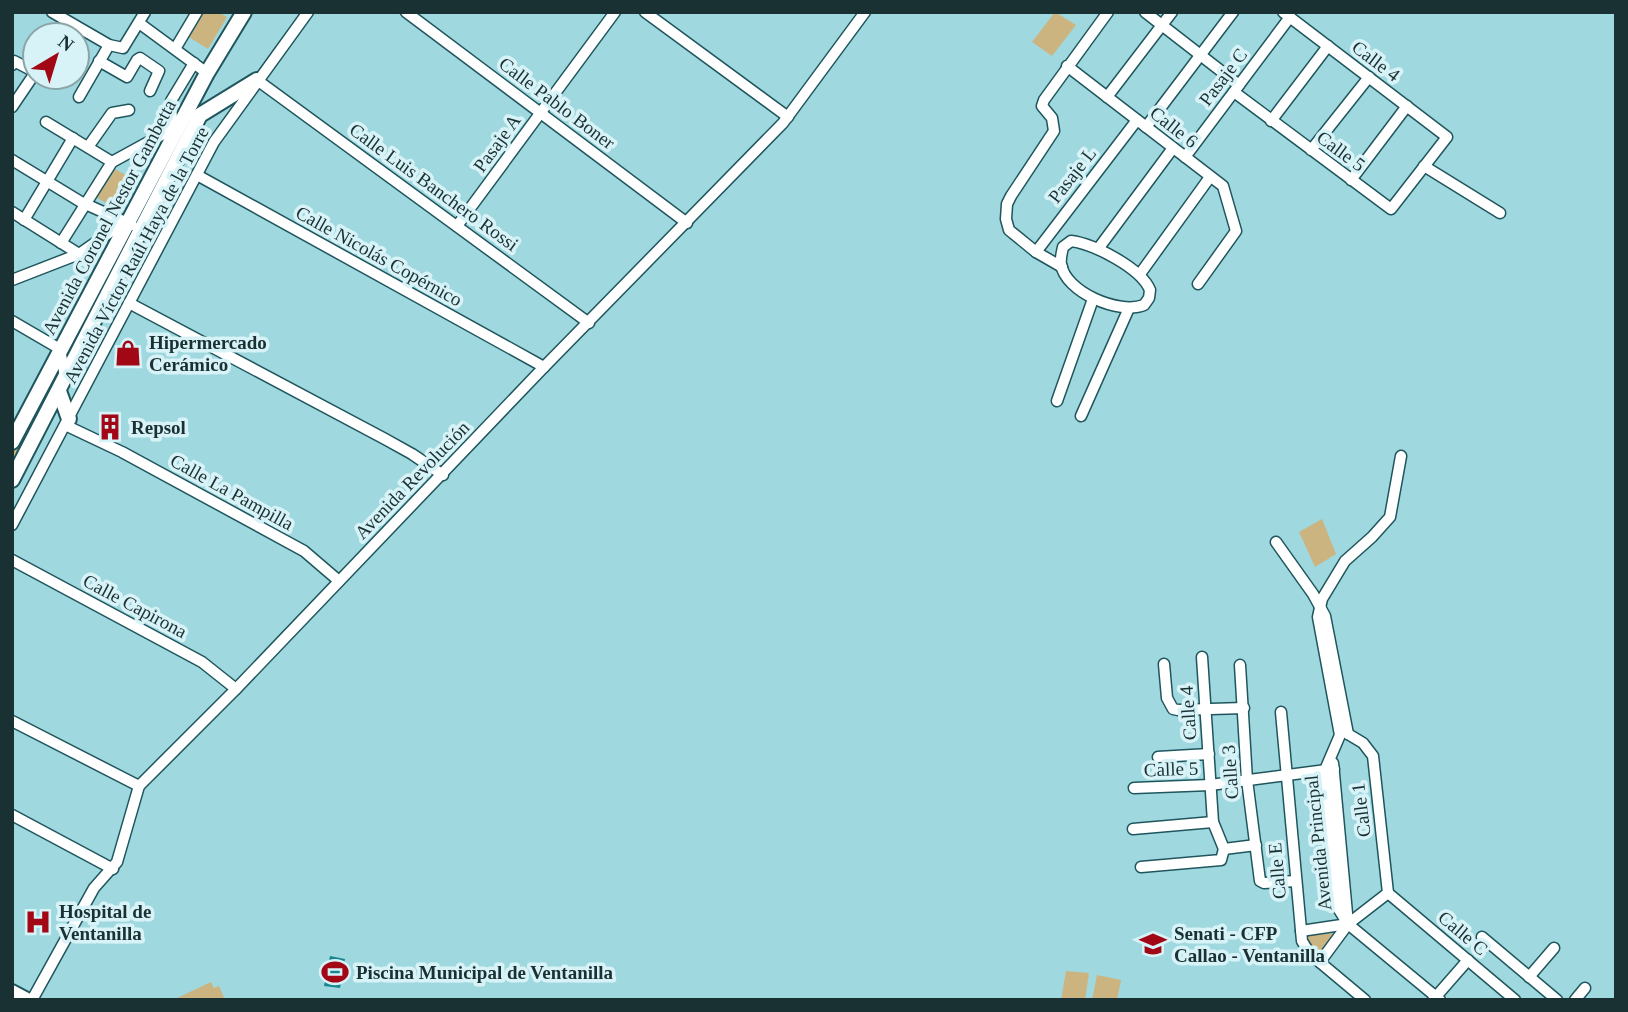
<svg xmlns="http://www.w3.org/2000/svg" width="1628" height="1012" font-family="'Times New Roman',serif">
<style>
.grass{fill:url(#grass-dots)}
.park{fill:#ccb481}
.water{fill:#158591}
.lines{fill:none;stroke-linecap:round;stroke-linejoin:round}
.minor-casing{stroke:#1f565d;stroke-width:13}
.major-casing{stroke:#1f565d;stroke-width:16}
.highway-casing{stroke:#1f565d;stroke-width:18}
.minor{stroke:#fff;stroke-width:10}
.major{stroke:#fff;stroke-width:12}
.highway{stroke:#fff;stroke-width:14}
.labels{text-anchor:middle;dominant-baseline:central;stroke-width:7;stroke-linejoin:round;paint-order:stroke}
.street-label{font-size:19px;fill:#1a3134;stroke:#d8f3f7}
.poi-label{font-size:19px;font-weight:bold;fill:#1a3134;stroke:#d8f3f7;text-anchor:start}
</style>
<defs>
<pattern id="grass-dots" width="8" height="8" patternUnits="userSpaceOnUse" patternTransform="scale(1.75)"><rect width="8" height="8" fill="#ccb481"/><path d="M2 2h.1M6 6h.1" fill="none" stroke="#a5936a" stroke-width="1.8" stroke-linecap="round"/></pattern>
</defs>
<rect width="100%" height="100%" fill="#a0d8df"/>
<polygon class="grass" points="57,367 61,377 12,469 12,451"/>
<g class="park">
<polygon points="203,12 218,12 227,17 208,49 189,37"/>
<polygon points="1055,12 1076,25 1052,56 1032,42"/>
<polygon points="113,168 131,178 114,208 96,197"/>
<polygon points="1322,519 1336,554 1315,567 1299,532"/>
<polygon points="1335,933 1317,957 1306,945 1306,936"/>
<polygon points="1066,971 1089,973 1085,1000 1061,1000"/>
<polygon points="1097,975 1121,980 1117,1000 1092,1000"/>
<polygon points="211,982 214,988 219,986 225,1000 173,1000"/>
</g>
<polygon class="water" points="330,956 345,959 340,988 324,986"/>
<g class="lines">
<g class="minor-casing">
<g id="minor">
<polyline points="52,12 109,45 123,48 145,12"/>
<polyline points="406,12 687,223"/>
<polyline points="645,12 788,117"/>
<polyline points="1145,12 1239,85"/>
<polyline points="139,23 207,73"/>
<polyline points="175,49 197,12"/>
<polyline points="99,61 127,77 137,60 140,58 159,71 150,91"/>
<polyline points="12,65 14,61 35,72"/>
<polyline points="1067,66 1223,186 1236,231 1198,284"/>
<polyline points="257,80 589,323"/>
<polyline points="1234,92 1391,209 1447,137 1283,12"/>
<polyline points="79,97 109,45"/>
<polyline points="1107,97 1172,12"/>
<polyline points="12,107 35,73"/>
<polyline points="1271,121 1328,46"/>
<polyline points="46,122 112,162"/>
<polyline points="1146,127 1233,12"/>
<polyline points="88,147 112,113 129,110"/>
<polyline points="1311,150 1369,77"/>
<polyline points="1185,157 1290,17"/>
<polyline points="12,160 81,202 132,225"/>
<polyline points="1424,166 1500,213"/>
<polyline points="197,175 544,367"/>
<polyline points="1351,180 1407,106"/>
<polyline points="12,212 79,254"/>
<polyline points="24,220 73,138"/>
<polyline points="457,226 615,12"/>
<path d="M1071,241C1094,244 1141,268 1150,290L1149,298L1144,305C1119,315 1065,292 1061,264C1060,259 1062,252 1063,247Z"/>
<polyline points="61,243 112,162 165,133 172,120 171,101 194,63"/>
<polyline points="1098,249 1173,148"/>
<polyline points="1036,252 1137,120"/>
<polyline points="1062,267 1036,252 1009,230 1006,219 1007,204 1011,196 1054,131 1052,118 1042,106 1044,100 1108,12"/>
<polyline points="1140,274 1210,177"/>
<polyline points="12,280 79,254 119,226 127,223"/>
<polyline points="129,303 385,439 412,454 443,475"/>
<polyline points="12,321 60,349 65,377"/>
<polyline points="1057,401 1093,299"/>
<polyline points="1081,416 1129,308"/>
<polyline points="65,425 122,452 304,551 339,581"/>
<polyline points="1401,456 1390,517 1372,537 1345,561 1322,599 1318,617 1340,735 1325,770 1338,908 1348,924 1440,1000"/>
<polyline points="12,525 214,142 308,12"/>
<polyline points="1276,542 1313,594 1325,616 1348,734"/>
<polyline points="12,560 202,662 236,689"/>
<polyline points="1202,657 1213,822 1224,849"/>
<polyline points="1164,664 1167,698 1173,709 1178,710 1244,708"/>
<polyline points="1240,665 1247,780 1260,881 1264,883 1296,881"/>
<polyline points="1281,712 1302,941 1310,954 1365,1000"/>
<polyline points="12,721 139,786"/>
<polyline points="1348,734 1363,743 1373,756 1388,893"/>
<polyline points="1158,757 1209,754"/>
<polyline points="1333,763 1348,924"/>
<polyline points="1134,788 1210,785 1334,769"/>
<polyline points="12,815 113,869"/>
<polyline points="1133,829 1213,822"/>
<polyline points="1224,849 1256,845"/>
<polyline points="1141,867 1221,860 1224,849"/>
<polyline points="1388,893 1515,1000"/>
<polyline points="1301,931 1348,924"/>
<polyline points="1482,937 1557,1000"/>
<polyline points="1320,962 1348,924 1388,893"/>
<polyline points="1529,977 1554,948"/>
<polyline points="32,1000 94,888 117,862 139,786 236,689 544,367 783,123 865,12"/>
<polyline points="1433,1000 1468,960"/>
<polyline points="1575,1000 1585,988"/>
</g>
</g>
<g class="major-casing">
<polyline id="major" points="12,991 29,1000"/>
</g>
<g class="highway-casing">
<g id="highway">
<polyline points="59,391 69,419"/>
<polyline points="12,442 207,73 244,12"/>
<polyline points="12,480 200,115 257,80"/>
</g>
</g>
<use href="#minor" class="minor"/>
<use href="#major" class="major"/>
<use href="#highway" class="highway"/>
</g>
<defs>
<g id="shop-bare" transform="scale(2.1)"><path d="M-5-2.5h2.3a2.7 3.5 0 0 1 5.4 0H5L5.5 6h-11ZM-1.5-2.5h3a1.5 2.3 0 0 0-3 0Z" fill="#a20715" stroke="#d8f3f7" stroke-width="2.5" paint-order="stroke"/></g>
<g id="building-bare" transform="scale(2.1)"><path d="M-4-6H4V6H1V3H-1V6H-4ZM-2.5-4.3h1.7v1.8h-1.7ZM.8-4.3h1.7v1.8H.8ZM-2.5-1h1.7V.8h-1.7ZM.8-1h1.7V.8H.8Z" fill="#a20715" stroke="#d8f3f7" stroke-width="2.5" paint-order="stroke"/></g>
<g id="hospital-bare" transform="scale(2.1)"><path d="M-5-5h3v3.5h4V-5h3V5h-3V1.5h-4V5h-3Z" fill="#a20715" stroke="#d8f3f7" stroke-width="2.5" paint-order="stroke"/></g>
<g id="university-bare" transform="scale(2.1)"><path d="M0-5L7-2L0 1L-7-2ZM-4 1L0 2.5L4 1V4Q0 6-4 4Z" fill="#a20715" stroke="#d8f3f7" stroke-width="2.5" paint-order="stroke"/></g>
<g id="stadium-bare" transform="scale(2.1)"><path d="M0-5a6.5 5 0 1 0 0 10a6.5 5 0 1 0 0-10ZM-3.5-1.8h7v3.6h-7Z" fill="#a20715" stroke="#d8f3f7" stroke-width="2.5" paint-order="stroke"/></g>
</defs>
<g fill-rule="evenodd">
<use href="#shop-bare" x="128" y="353"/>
<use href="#building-bare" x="110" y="427"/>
<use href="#hospital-bare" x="38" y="922"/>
<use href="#university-bare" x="1153" y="944"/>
<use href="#stadium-bare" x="335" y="972"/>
</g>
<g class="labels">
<g class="street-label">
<text transform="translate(1376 61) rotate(37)">Calle 4</text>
<text transform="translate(1223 77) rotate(-53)">Pasaje C</text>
<text transform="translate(557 103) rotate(37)">Calle Pablo Boner</text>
<text transform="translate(1174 127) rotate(38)">Calle 6</text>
<text transform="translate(497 143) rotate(-54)">Pasaje A</text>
<text transform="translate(1341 151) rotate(36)">Calle 5</text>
<text transform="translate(1072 175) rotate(-52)">Pasaje L</text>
<text transform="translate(434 187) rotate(36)">Calle Luis Banchero Rossi</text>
<text transform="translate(109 217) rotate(-62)">Avenida Coronel Nestor Gambetta</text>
<text transform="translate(136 255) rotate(-62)">Avenida Víctor Raúl Haya de la Torre</text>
<text transform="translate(379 256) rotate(29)">Calle Nicolás Copérnico</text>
<text transform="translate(412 480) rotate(-46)">Avenida Revolución</text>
<text transform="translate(232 492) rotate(29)">Calle La Pampilla</text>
<text transform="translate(135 606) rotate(28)">Calle Capirona</text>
<text transform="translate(1188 713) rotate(-94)">Calle 4</text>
<text transform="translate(1171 769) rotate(-2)">Calle 5</text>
<text transform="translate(1230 772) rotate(-94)">Calle 3</text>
<text transform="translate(1361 810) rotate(-97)">Calle 1</text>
<text transform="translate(1318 843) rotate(-96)">Avenida Principal</text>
<text transform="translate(1277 871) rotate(-95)">Calle E</text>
<text transform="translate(1463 933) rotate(40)">Calle C</text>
</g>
<g class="poi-label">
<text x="149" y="342">Hipermercado<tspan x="149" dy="22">Cerámico</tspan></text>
<text x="131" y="427">Repsol</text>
<text x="59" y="911">Hospital de<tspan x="59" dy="22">Ventanilla</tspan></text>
<text x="1174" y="933">Senati - CFP<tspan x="1174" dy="22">Callao - Ventanilla</tspan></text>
<text x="356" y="972">Piscina Municipal de Ventanilla</text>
</g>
</g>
<rect width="1628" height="1012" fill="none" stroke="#1a3134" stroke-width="28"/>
<g transform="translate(56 56) rotate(38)"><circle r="33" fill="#d8f3f7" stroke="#8ca5a9" stroke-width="2"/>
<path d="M0-5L12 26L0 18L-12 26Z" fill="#a20715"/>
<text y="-10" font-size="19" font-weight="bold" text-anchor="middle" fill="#1a3134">N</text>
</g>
</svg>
